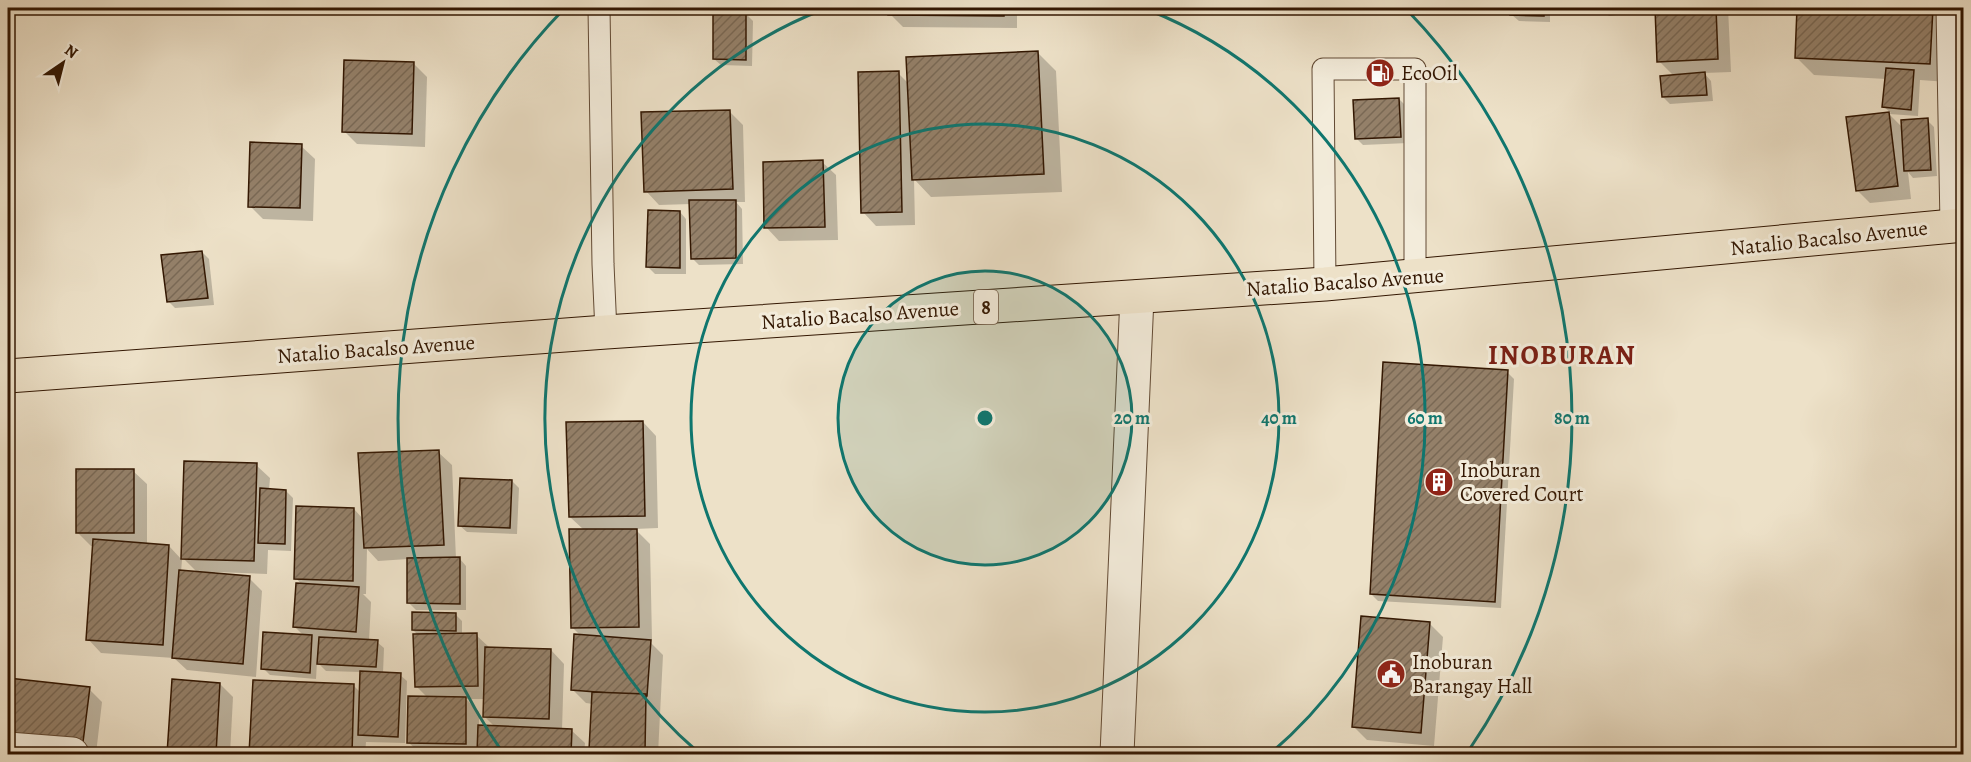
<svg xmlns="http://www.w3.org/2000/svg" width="1971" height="762" font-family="Alegreya,serif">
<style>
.shadow{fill:#0003;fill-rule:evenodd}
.building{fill:url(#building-hatch);stroke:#331702;stroke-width:1.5}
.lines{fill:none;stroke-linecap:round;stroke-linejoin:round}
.service-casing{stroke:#624a34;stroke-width:23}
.minor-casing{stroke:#624a34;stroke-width:35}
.tertiary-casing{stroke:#624a34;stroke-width:35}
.trunk-casing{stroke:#331702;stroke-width:35}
.service{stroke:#f3ecdb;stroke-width:21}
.minor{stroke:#f3ecdb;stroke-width:33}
.tertiary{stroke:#f3ecdb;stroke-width:33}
.trunk{stroke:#ede1c8;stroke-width:33}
.ring{fill:none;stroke:#0f766e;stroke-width:3}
.labels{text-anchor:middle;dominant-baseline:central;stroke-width:6;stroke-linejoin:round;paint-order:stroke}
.shield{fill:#f3ecdb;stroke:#6d5743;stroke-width:1.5}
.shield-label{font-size:20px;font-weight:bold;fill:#331702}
.poi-label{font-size:21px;fill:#331702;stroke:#f3ecdb;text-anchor:start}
.street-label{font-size:21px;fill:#331702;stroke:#f3ecdb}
.district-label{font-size:27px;font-weight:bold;letter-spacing:1.5px;fill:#7a1f14;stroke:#f3ecdb}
.centre{fill:#0f766e;stroke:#f3ecdb;stroke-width:3}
.ring-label{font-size:18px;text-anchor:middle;font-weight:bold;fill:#0f766e;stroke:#f3ecdb;stroke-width:6;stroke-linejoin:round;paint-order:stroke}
</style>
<defs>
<pattern id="building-hatch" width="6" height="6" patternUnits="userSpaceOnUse" patternTransform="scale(1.5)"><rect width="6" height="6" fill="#948069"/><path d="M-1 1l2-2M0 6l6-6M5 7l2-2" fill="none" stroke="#796854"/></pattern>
</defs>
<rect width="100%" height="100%" fill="#ede1c8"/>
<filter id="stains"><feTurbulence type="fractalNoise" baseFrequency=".00333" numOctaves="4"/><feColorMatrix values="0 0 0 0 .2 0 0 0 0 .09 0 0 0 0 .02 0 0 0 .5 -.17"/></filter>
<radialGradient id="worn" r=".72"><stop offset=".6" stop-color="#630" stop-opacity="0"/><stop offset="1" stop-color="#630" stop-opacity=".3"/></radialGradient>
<g class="shadow">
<polygon points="890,8 1017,8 1017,28 903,27 890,14"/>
<polygon points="1512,8 1550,8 1550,22 1519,21 1512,15"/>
<polygon points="1601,8 1650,8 1650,10 1609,16"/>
<polygon points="1656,8 1728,8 1731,72 1704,73 1711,81 1713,101 1670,104 1663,97 1674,76 1659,61"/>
<polygon points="1799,8 1951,8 1948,82 1920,80 1918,116 1889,114 1891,113 1884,107 1886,79 1814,75 1796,57"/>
<polygon points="746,14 753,21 752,66 721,65 714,59"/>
<polygon points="1038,53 1056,71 1062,192 931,197 914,179 915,225 876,226 863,212 898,73 909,84"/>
<polygon points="414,64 427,77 425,147 357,144 344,131"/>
<polygon points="1399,99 1406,106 1408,143 1363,145 1356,138"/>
<polygon points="730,112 743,125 745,202 736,202 742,209 743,264 699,265 692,258 691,204 659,205 646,191"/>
<polygon points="1889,114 1903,128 1927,120 1934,127 1937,176 1913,178 1908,172 1911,199 1870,203 1857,190"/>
<polygon points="301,146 315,159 313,221 263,219 250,206"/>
<polygon points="822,162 836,175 838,240 779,241 766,227"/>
<polygon points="680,212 686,219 686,274 655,274 648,267"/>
<polygon points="202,252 209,259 214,305 175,308 168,301"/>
<polygon points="1507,372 1514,379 1501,608 1378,601 1371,594"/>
<polygon points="643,422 656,436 658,528 635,529 650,544 652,640 648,640 663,655 658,754 596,754 591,749 593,704 586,703 573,690 581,636 572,627 584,530 570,517"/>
<polygon points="438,452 452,465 456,559 460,559 466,566 466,610 416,610 409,603 408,559 378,561 367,549 366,594 363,594 371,602 369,641 377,642 384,648 383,674 400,675 407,681 405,743 366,742 365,754 251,754 254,681 354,686 361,693 361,672 326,671 317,662 316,679 270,675 263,668 304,636 294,626 302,585 296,578 354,509 363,519"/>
<polygon points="256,465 270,478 269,490 286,491 293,498 291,551 268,550 267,574 215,572 214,575 249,578 262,591 256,677 187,670 174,658 101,653 88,639 94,546 91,546 78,533 133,471 147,484 147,545 169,546 182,560 181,572 198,573 183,558"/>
<polygon points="512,481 519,488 517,534 467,532 460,526"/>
<path d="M455,614L462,621V635H476L490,648L551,650L564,664L562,730H571L585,743L584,754H421L409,743L428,698L416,686L419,636L413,630ZM466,699H485L484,716L495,727L479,726V712Z"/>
<polygon points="1429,623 1443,637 1434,746 1367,740 1354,727"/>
<polygon points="8,668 8,680 89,689 102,702 96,754 19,754 8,747"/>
<polygon points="173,681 220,684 233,697 230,754 169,754"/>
</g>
<g class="building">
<polygon points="888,8 1004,8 1004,16 888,15"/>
<polygon points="1510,8 1544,8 1544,16 1510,15"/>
<polygon points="1655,8 1716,8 1718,59 1657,62"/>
<polygon points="1797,8 1933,8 1930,64 1795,58"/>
<polygon points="713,12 746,12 746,60 713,59"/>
<polygon points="1038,51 1044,174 912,180 906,57"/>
<polygon points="344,60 414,62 412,134 342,132"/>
<polygon points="1886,68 1914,70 1911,110 1882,107"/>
<polygon points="899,71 902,212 861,213 858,72"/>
<polygon points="1705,72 1707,95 1662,97 1660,76"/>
<polygon points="1399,98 1401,137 1355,139 1353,100"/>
<polygon points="730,110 733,189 644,192 641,112"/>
<polygon points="1889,112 1898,186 1856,191 1846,117"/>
<polygon points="1928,118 1931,170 1904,171 1901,120"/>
<polygon points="250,142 302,144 300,208 248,207"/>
<polygon points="823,160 825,227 764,228 763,162"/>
<polygon points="689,200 736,200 736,258 691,259"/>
<polygon points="648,210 680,211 680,268 646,267"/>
<polygon points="202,251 208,298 167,302 161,255"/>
<polygon points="1383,362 1508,370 1495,602 1370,594"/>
<polygon points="643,421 645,516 569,517 566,422"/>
<polygon points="439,450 444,545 364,548 358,453"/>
<polygon points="184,461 257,463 254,561 181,559"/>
<rect x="76" y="469" width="58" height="64"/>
<polygon points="460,478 512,480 510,528 458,526"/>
<polygon points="260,488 286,490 285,544 258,543"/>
<polygon points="296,506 354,508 353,581 294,579"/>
<polygon points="569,529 637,529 639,627 571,628"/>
<polygon points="93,539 169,545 163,645 86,640"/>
<polygon points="460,557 460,604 407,603 407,558"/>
<polygon points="179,570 250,576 243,664 172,658"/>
<polygon points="296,583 359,587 356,632 293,627"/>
<polygon points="412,612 456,613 456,631 412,630"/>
<polygon points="1361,616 1430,622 1421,733 1352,727"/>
<polygon points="263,632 312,635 310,673 261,669"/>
<polygon points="477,633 478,686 415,687 413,634"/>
<polygon points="574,634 651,640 647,696 571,690"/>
<polygon points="319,637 378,640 376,667 317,664"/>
<polygon points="485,647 551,649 549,719 483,717"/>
<polygon points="360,671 401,673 398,737 358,735"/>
<polygon points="8,678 90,687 82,750 8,742"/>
<polygon points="172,679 220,683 216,754 167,754"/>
<polygon points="253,680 354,684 352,754 249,754"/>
<polygon points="592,692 646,694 645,752 589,750"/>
<polygon points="408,696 466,697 466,744 407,743"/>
<polygon points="478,725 572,729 571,754 477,754"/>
</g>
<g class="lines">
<g class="service-casing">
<g id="service">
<polyline points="599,8 603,264 606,332"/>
<polyline points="1325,284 1323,69 1415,69 1415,277"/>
</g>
</g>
<g class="minor-casing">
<g id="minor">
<polyline points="8,749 72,754"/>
<polyline points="1117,754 1137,297"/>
</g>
</g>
<g class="tertiary-casing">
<polyline id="tertiary" points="1953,8 1957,225"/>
</g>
<g class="trunk-casing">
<polyline id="trunk" points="8,376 606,332 1325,284 1964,225"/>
</g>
<use href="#service" class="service"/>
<use href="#minor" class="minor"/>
<use href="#tertiary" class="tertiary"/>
<use href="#trunk" class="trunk"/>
</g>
<circle cx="985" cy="418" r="147" fill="#0f766e" fill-opacity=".12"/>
<g class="ring">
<circle cx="985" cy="418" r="147"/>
<circle cx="985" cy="418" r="294"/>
<path d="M699 753A440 440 0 0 1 824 9M1146 9A440 440 0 0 1 1271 753"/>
<path d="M501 750A587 587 0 0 1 563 10M1407 10A587 587 0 0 1 1469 750"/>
</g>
<defs>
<g id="fuel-disc" transform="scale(1.5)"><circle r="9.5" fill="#8f2418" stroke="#f3ecdb"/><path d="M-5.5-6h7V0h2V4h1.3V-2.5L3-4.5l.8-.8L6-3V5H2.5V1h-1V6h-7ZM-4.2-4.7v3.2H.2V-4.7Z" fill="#fff"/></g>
<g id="building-disc" transform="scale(1.5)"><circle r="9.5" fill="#8f2418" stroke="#f3ecdb"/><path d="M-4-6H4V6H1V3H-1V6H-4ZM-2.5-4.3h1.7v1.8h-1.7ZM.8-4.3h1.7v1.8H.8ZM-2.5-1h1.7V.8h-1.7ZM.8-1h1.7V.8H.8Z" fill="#fff"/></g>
<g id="civic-disc" transform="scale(1.5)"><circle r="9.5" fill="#8f2418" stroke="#f3ecdb"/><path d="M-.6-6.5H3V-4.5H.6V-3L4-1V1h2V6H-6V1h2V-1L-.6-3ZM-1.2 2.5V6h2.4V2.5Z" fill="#fff"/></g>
</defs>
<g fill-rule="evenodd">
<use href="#fuel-disc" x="1380" y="73"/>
<use href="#building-disc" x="1439" y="482"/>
<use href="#civic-disc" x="1391" y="674"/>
</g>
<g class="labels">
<rect class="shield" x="974" y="290" width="24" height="34" rx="4.5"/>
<g class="shield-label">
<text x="986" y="307">8</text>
</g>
<g class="poi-label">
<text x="1401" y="73">EcoOil</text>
<text x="1460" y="470">Inoburan<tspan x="1460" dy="24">Covered Court</tspan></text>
<text x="1412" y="662">Inoburan<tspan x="1412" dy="24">Barangay Hall</tspan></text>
</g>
<g class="street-label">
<text transform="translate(1829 238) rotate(-6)">Natalio Bacalso Avenue</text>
<text transform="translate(1345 282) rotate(-4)">Natalio Bacalso Avenue</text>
<text transform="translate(860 315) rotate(-4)">Natalio Bacalso Avenue</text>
<text transform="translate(376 349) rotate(-4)">Natalio Bacalso Avenue</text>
</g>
<g class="district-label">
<text x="1562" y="355">INOBURAN</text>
</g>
</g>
<circle cx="985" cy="418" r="9" class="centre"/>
<g class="ring-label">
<text x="1132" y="424">20 m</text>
<text x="1279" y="424">40 m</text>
<text x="1425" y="424">60 m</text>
<text x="1572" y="424">80 m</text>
</g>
<rect width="1971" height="762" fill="none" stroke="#ede1c8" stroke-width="30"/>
<rect x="9" y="9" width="1953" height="744" fill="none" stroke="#331702" stroke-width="3"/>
<rect x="15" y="15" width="1941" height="732" fill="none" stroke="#331702" stroke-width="1.5"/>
<g transform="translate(63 63) rotate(35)" stroke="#f3ecdb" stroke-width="4.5" paint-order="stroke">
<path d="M0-4.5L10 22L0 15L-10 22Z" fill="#331702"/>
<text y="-9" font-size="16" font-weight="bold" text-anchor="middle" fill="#331702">N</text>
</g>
<rect width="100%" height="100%" filter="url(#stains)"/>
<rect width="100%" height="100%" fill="url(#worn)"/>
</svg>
